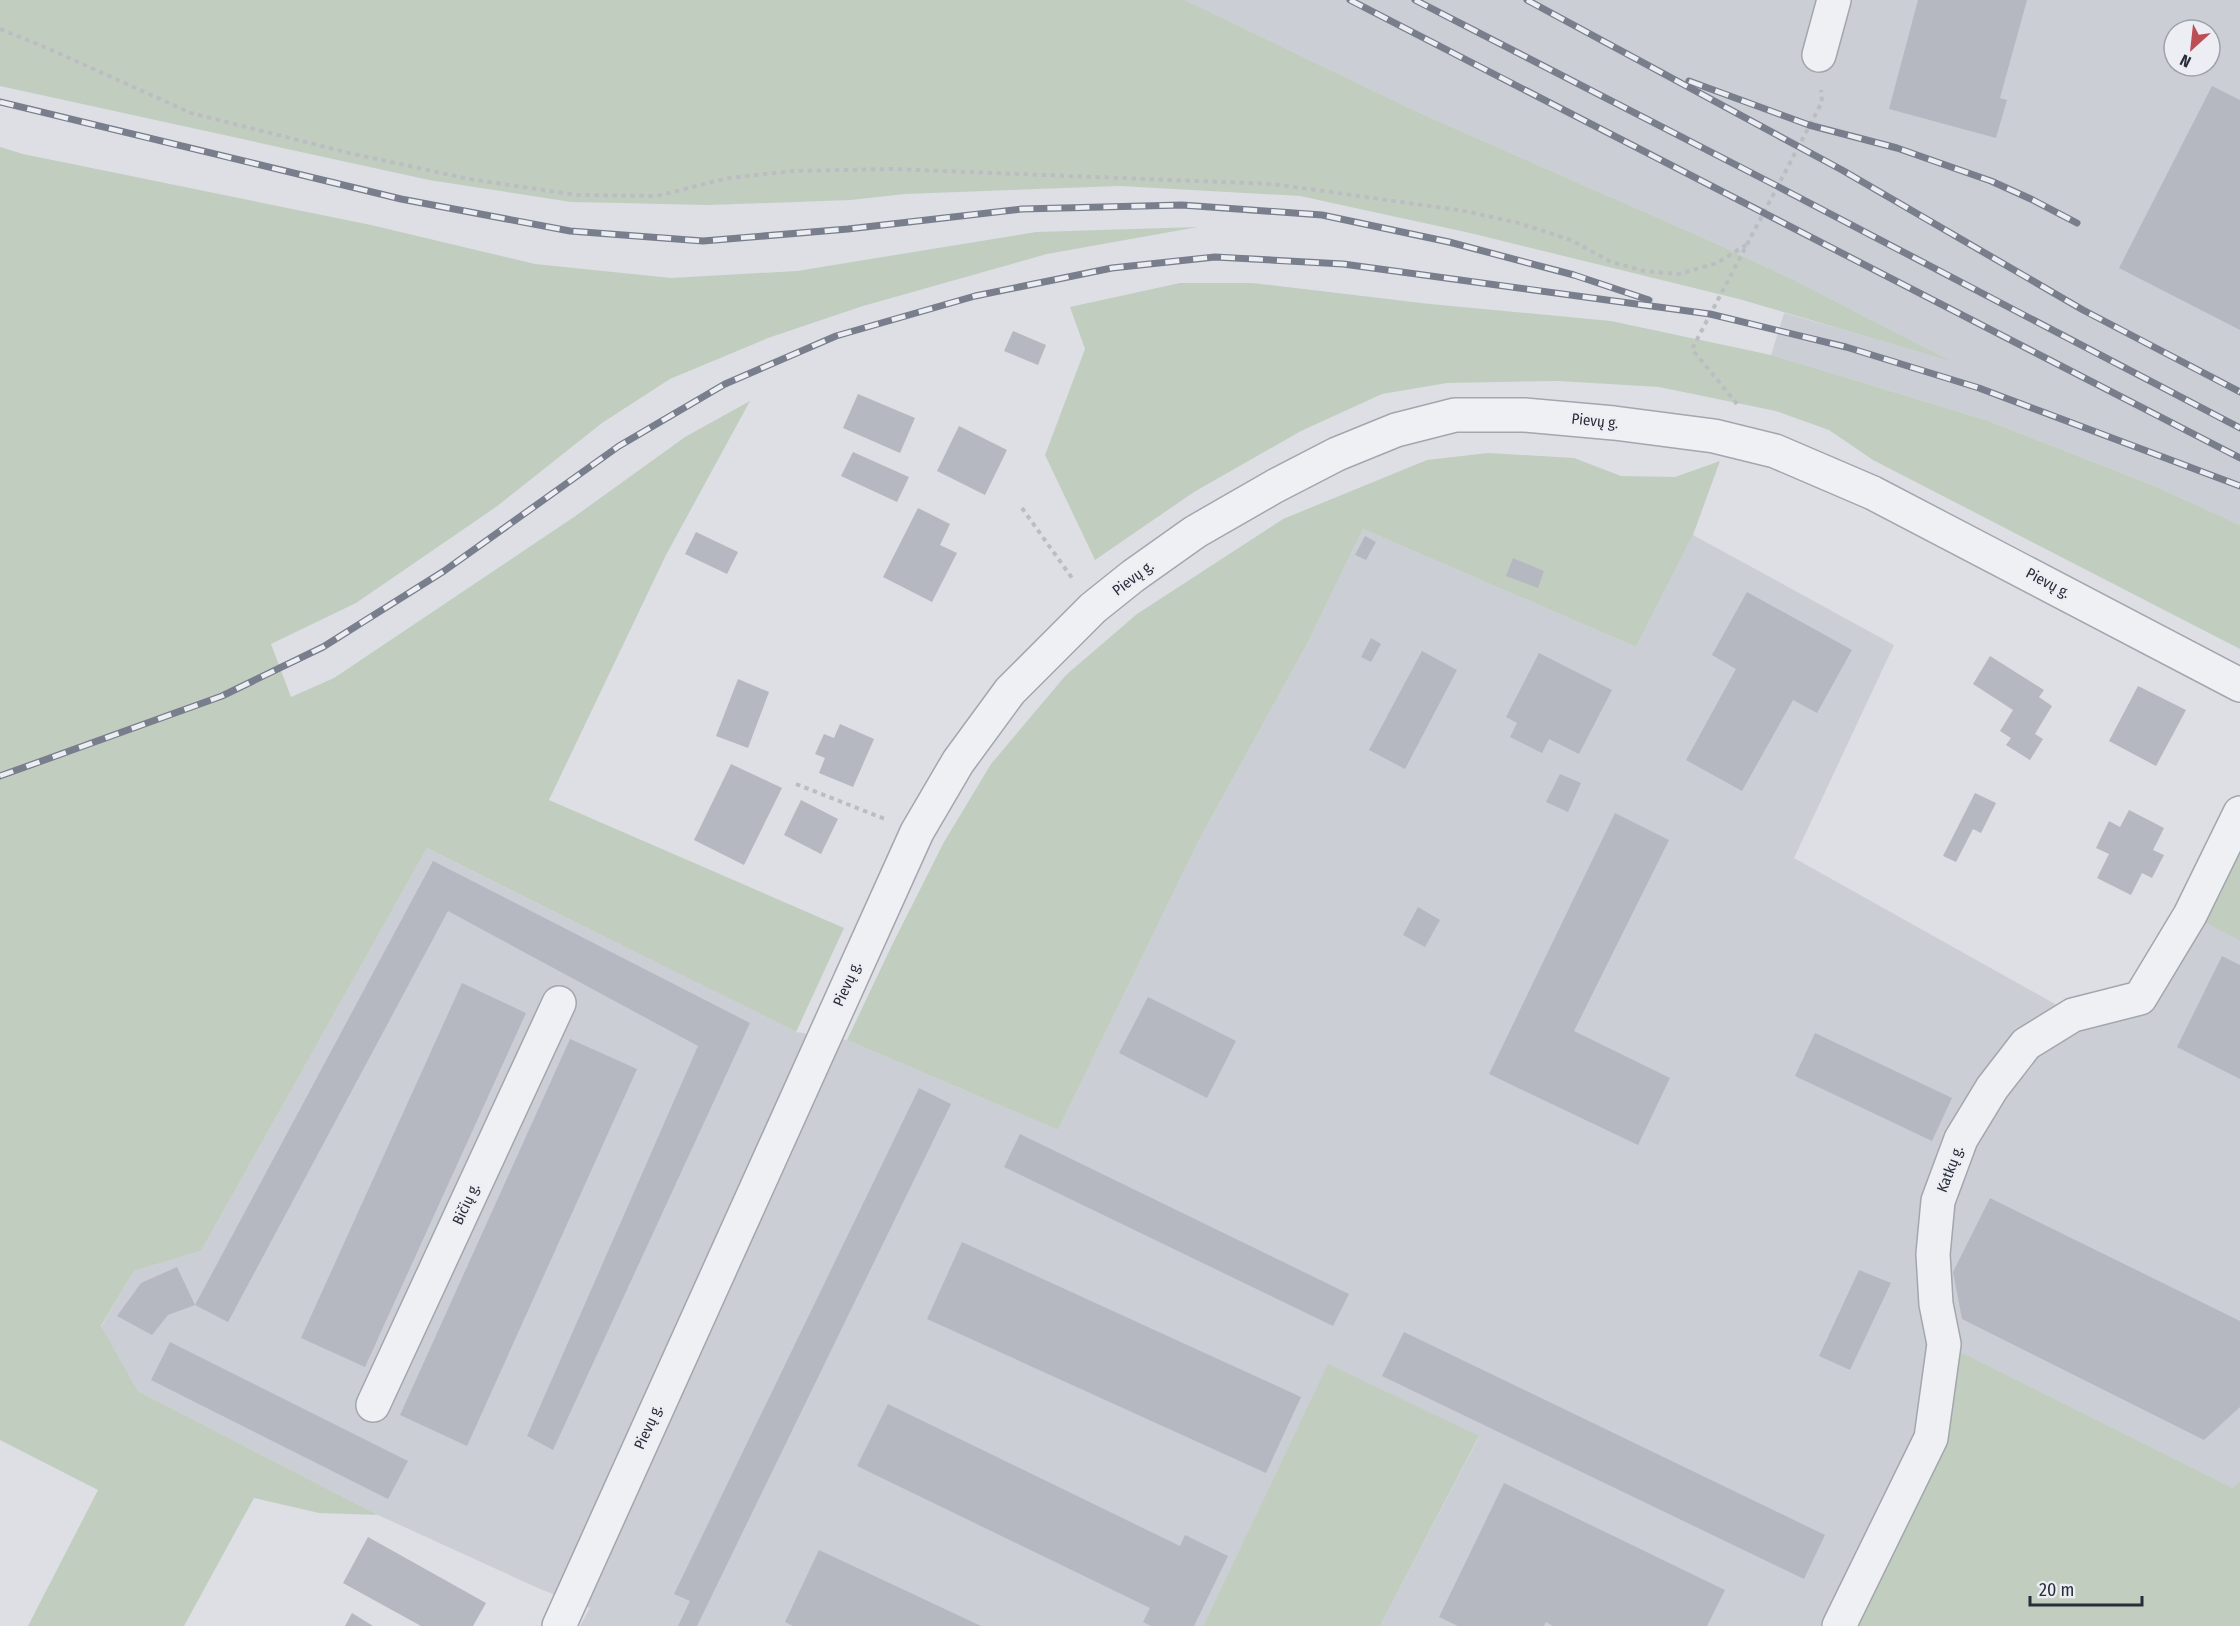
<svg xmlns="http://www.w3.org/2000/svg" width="2240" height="1626" font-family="'Fira Sans Condensed',sans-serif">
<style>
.built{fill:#cbced5;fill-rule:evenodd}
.green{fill:#c1cebf}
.building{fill:#b5b8c1}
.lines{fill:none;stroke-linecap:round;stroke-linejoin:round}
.minor-casing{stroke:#a3a6ae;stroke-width:36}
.tertiary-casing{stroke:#a3a6ae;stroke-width:36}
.path{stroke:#bbbdc3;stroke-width:4;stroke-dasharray:4.5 4.5;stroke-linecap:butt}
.minor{stroke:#eff0f4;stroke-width:33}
.tertiary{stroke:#eff0f4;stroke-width:33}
.rail-casing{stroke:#787e8c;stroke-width:7}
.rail{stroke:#eceef3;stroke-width:4.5;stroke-dasharray:14;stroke-linecap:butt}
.labels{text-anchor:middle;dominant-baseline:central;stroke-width:5;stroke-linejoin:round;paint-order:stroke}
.street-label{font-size:15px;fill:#282d39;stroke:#eceef3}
</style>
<rect width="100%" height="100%" fill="#dddfe5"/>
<g class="built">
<path d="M1185,0H2240V525L2157,487L1986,420L1771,355L1784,313L1947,359L1792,279L1715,243L1424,115ZM2174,30H2210V66H2174Z"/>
<polygon points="1363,529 1636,647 1693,535 1894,645 1794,858 2073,1014 2140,998 2190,915 2240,941 2240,1480 2232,1488 1931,1438 1839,1626 1380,1626 1479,1437 1328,1365 1203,1626 580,1626 590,1608 540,1589 378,1515 138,1391 101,1327 134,1271 201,1251 427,848 796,1032 847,1040 1058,1130 1199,840 1307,644"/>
</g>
<g class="green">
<polygon points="0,0 1185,0 1424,115 1715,243 1792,279 1951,361 1739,299 1470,233 1300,196 1120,186 905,194 851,200 709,205 571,202 429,180 0,86"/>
<polygon points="0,147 23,154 371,225 535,264 671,278 797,271 1036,232 1198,227 1047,254 863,306 768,338 670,379 602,423 496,507 356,603 271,644 291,697 334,678 574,517 685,437 750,401 666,555 549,800 844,928 796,1032 427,848 201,1251 134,1271 101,1326 138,1391 378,1515 319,1513 254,1498 184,1626 28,1626 98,1490 0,1440"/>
<polygon points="1180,283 1252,283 1430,304 1611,321 1771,355 1986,420 2157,487 2240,525 2240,649 1873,460 1829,430 1776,411 1659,387 1558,381 1447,383 1382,394 1301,431 1194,492 1095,560 1045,455 1085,349 1070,307"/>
<polygon points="1488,453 1574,458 1621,476 1675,477 1720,461 1693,535 1636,647 1363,529 1307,644 1199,840 1058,1130 847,1040 892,945 944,842 991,764 1066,675 1137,614 1283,519 1427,460"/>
<polygon points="2240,813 2240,941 2190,915"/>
<polygon points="1944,1344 2232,1488 2240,1480 2240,1626 1839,1626 1907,1484"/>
<polygon points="1328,1364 1479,1436 1380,1626 1203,1626"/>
</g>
<g class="building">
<polygon points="1918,0 2027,0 2000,98 2007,100 1996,138 1889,109"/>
<polygon points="2212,86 2240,100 2240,330 2119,268"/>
<polygon points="1013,331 1046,345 1038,365 1004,351"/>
<polygon points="858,394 915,418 900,453 843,428"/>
<polygon points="959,426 1007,450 985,495 937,471"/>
<polygon points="853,452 909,477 897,502 841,476"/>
<polygon points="918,508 950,524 940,545 957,553 932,602 883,577"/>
<polygon points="696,532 738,552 727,574 685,554"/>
<polygon points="1365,536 1376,542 1366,560 1355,555"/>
<polygon points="1513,558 1544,571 1538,588 1506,576"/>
<polygon points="1747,592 1852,650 1817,713 1793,700 1742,791 1686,760 1736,669 1712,655"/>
<polygon points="1371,638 1381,644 1371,662 1361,657"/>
<polygon points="1422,651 1457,670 1405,769 1369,750"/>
<polygon points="1539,653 1612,690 1579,754 1549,739 1542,753 1510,737 1517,723 1506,717"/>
<polygon points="1990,656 2044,690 2039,697 2052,706 2035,734 2043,739 2030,760 2006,745 2011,738 2000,731 2013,710 1973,684"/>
<polygon points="738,679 769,692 748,748 716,736"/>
<polygon points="2138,686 2186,710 2156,766 2109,741"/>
<polygon points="840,724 874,739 853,787 819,773 825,758 815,754 824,734 834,738"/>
<polygon points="731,764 782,788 744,865 694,840"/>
<polygon points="1560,774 1581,783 1568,812 1546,802"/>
<polygon points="1975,793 1996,803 1981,833 1973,829 1956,862 1943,856"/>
<polygon points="801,800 838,819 821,854 784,835"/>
<polygon points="2129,810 2164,828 2153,850 2164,855 2152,878 2142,873 2131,895 2097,878 2109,854 2096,848 2109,821 2120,827"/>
<polygon points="1615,813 1669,840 1574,1031 1670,1078 1638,1145 1489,1074"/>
<polygon points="433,861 750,1023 553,1450 527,1436 698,1046 448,911 228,1322 195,1305"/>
<polygon points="1418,907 1440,920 1425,947 1403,935"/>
<polygon points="2222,956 2240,965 2240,1079 2177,1047"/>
<polygon points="462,983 526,1013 365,1367 301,1338"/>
<polygon points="1148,997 1236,1041 1207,1098 1119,1053"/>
<polygon points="1815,1033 1952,1098 1932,1141 1795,1076"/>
<polygon points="570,1039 637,1069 467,1446 400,1415"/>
<polygon points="919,1088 951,1104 697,1626 678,1626 690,1601 674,1594"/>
<polygon points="1020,1134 1349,1294 1333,1326 1004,1167"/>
<polygon points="1990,1198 2240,1321 2240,1407 2204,1440 1962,1319 1953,1272"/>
<polygon points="962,1242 1301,1397 1266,1473 927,1319"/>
<polygon points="177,1267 195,1305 168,1315 152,1335 117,1316 141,1283"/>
<polygon points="1859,1270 1891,1283 1850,1370 1819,1356"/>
<polygon points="1404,1332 1825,1535 1804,1579 1382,1376"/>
<polygon points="170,1342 408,1461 388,1499 151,1380"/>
<polygon points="888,1404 1180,1546 1185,1535 1228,1556 1194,1626 1151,1626 1143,1622 1150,1608 857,1466"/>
<polygon points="1504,1483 1725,1590 1707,1626 1553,1626 1546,1622 1544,1626 1458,1626 1439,1617"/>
<polygon points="368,1537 486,1603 473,1626 421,1626 343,1583"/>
<polygon points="819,1550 981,1626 793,1626 785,1622"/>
<polygon points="352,1613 373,1626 345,1626"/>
</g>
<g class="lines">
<g class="minor-casing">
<g id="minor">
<polyline points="1819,55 1834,0"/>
<polyline points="373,1405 559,1003"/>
<polyline points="1839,1626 1931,1438 1944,1344 1936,1304 1933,1254 1938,1201 1961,1139 1992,1088 2026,1044 2073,1015 2140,998 2190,915 2240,813"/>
</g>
</g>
<g class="tertiary-casing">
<polyline id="tertiary" points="559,1626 917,832 958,762 1010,691 1093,608 1133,576 1195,532 1275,486 1337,454 1396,430 1455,415 1524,415 1614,423 1714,436 1775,451 1873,493 2240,685"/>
</g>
<g class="path">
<polyline points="0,29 47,48 191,113 349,153 469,179 577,195 657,196 728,178 794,171 892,169 1273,184 1465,211 1518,223 1571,240 1611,262 1644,271 1679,274 1717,263 1746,245"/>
<polyline points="1737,404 1692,349 1822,102 1821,90"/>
<polyline points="1022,508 1072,578"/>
<polyline points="796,784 885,819"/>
</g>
<use href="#minor" class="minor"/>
<use href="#tertiary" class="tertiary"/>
<g class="rail-casing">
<g id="rail">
<polyline points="1350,0 2240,458"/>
<polyline points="1415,0 1777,186 2240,428"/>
<polyline points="1527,0 1842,170 2083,310 2240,392"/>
<polyline points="1689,81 1809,125 1897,148 1991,181 2033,200 2077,223"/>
<polyline points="0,102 401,199 570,231 703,241 848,229 1022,209 1182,205 1322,215 1449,242 1574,275 1649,300"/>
<polyline points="0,776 222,696 323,647 444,571 619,446 725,384 836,336 975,296 1112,268 1215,257 1343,264 1710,314 1846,347 1979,388 2240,486"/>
</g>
</g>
<use href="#rail" class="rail"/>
</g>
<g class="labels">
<g class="street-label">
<text transform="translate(1595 421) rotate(6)">Pievų g.</text>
<text transform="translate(1133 578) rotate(-37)">Pievų g.</text>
<text transform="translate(2048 583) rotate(28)">Pievų g.</text>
<text transform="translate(847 984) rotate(-66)">Pievų g.</text>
<text transform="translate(1950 1169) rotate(-69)">Katkų g.</text>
<text transform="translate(466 1204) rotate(-65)">Bičių g.</text>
<text transform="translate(648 1427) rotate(-66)">Pievų g.</text>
</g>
</g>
<g transform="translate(2192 48) rotate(207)"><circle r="28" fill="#eceef3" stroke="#9ea1a9" stroke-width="1.5"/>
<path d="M0-4.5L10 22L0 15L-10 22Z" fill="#bc4f55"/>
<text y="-9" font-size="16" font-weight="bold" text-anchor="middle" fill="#282d39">N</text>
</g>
<path d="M2030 1596v9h112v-9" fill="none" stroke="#282d39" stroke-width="3"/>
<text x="2039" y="1596" font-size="18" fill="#282d39" stroke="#eceef3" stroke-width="4.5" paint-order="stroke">20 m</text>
</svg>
